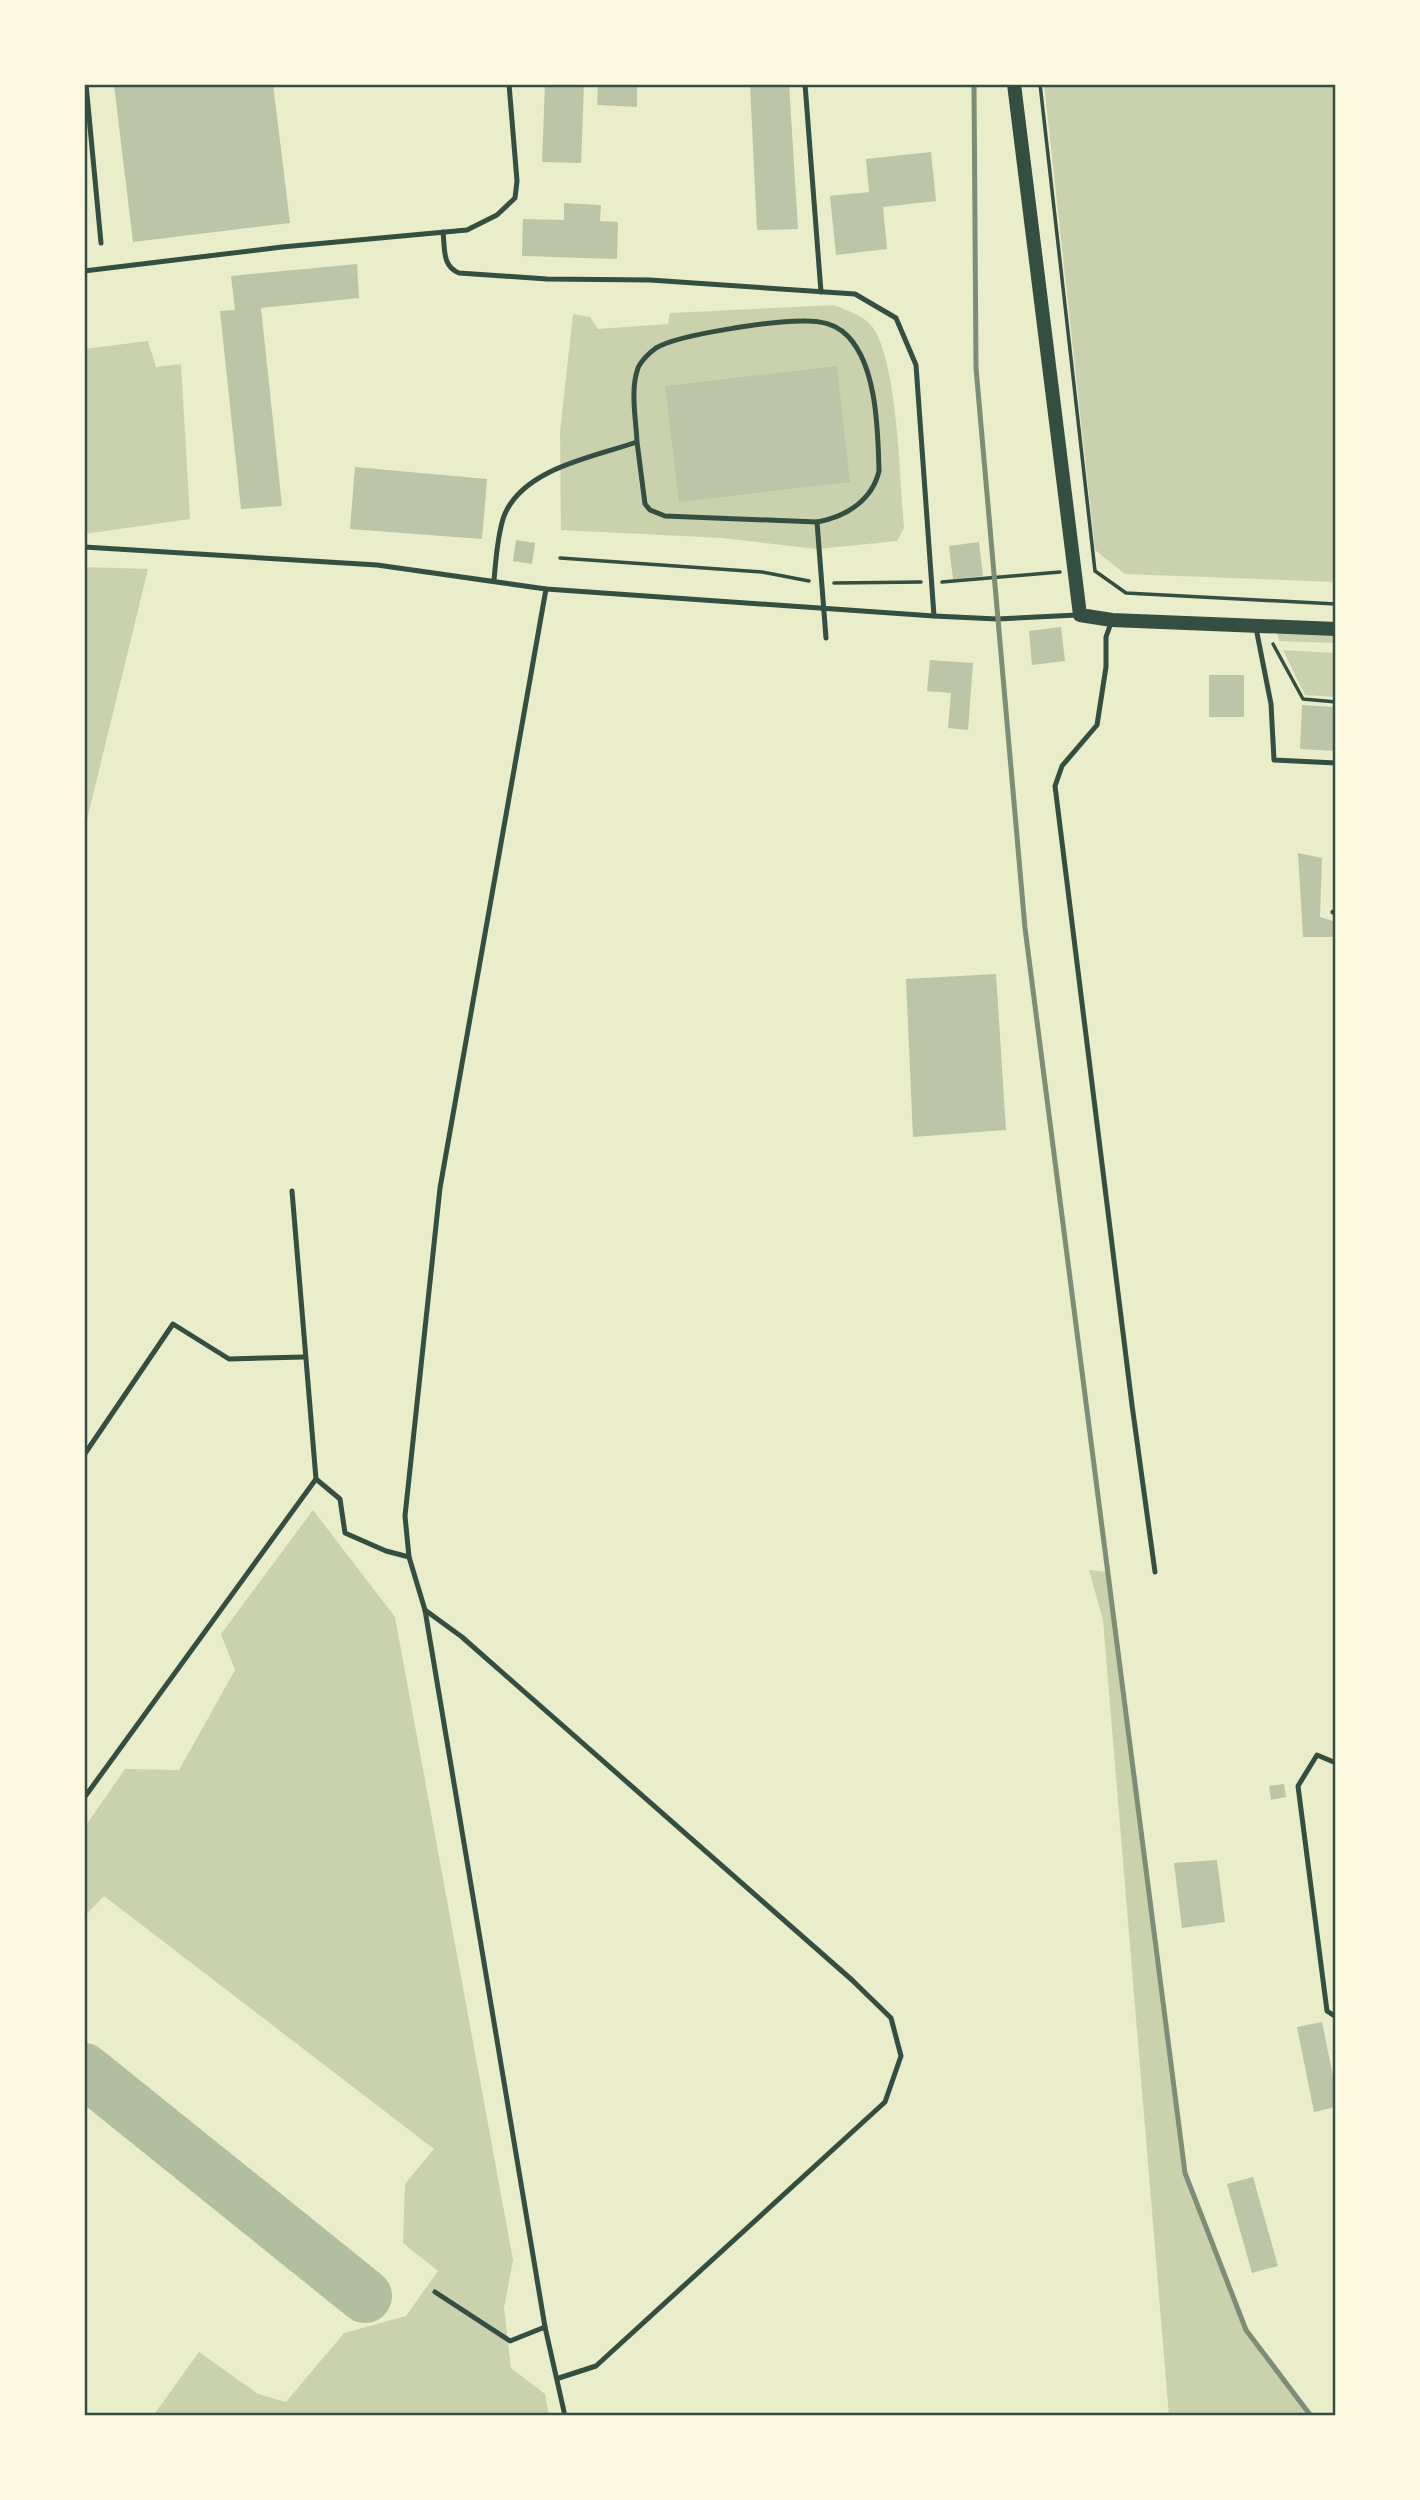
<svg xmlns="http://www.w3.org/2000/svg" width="1420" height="2500" font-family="Overpass,sans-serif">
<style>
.green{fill:#cad2ad}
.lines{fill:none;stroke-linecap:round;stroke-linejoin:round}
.taxiway{stroke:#b2bea0;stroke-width:54}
.building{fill:#bcc5a7}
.path{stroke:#344e41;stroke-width:3.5}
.service{stroke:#344e41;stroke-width:5}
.secondary{stroke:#344e41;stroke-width:14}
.rail{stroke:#7c8e77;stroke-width:5}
.neatline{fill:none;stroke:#344e41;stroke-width:2.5}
</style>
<rect width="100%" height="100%" fill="#e9edc9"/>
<g class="green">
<polygon points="1044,84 1336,84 1336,582 1125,574 1095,550"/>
<path d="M834,305C845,310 859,314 868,322C898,348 900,486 904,528L897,541L817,549L722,538L561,530L560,432L573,314L590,317L598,329L668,324L670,313Z"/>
<polygon points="148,341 156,367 181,364 190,519 84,534 84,349"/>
<polygon points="84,567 148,569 84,832"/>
<polygon points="1275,625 1336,629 1336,643 1279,641"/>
<polygon points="1283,650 1336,653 1336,697 1305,695"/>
<polygon points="313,1510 395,1617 513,2260 504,2308 511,2368 545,2394 549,2416 153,2416 199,2352 258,2394 286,2402 344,2333 406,2316 438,2271 403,2243 405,2184 434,2149 104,1896 84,1917 84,1828 125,1769 179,1770 235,1670 221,1634"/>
<polygon points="1089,1570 1108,1572 1185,2173 1246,2330 1311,2416 1169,2416 1103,1620"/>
</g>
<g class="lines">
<polyline class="taxiway" points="84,2070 365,2296"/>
</g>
<g class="building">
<polygon points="273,84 290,223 133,242 114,85"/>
<polygon points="545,84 584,84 581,163 542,162"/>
<polygon points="598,84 637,84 637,107 597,105"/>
<polygon points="750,84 789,84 798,229 757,230"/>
<polygon points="931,152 936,201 883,207 887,249 836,255 830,196 869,192 866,159"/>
<polygon points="564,203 601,205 600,221 618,222 617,259 522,256 523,219 564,220"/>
<polygon points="357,264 359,298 261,308 282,506 241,509 220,311 235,310 231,276"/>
<polygon points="837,366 850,482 679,502 665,386"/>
<polygon points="355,467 487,479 482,539 350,529"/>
<polygon points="516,540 535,543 532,564 513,561"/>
<polygon points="979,542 983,576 953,579 949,546"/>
<polygon points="1061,627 1065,661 1032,665 1029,631"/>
<polygon points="930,660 973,663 968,730 948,728 951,693 927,691"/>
<rect x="1209" y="675" width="35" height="42"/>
<polygon points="1302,705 1336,707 1336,751 1300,749"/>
<polygon points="1298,853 1322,858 1320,917 1336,922 1336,937 1303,937"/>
<polygon points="996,974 1006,1130 913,1137 906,979"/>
<polygon points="1284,1784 1286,1797 1271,1800 1269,1786"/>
<polygon points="1217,1860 1225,1922 1182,1928 1174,1863"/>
<polygon points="1322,2022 1336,2091 1336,2107 1314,2112 1297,2027"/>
<polygon points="1253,2177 1278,2266 1252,2273 1227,2184"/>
</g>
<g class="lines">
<g class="path">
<polyline points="1040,84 1095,571 1126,593 1336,604"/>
<polyline points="560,558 762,572 809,581"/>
<polyline points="942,582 1060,572"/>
<polyline points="834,583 921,582"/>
<polyline points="1273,644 1303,699 1336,702"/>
</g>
<g class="service">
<polyline points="86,84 101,243"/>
<polyline points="805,84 821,292"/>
<path d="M443,232C445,249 442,266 459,273L547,279L650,280L855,294L896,318L916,365L934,616"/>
<polyline points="84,271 282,247 467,230 497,215 515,198 517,181 509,84"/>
<polyline points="817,522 826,638"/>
<polyline points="84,547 377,565 546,589 934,616 997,619 1077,615"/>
<path d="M494,580C496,560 497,536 504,516C523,468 594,457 637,442L645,504L650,510L665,516L817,522C845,517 872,501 879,471C878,430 877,358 842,331C833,324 819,321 807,321C778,320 679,334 656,348C650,352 641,361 638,368C630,390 636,419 637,442"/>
<polyline points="546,589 440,1188 405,1516 409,1557 425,1610 545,2327 565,2416"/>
<polyline points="1112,620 1106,637 1106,667 1097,725 1062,766 1055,786 1132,1405 1155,1572"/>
<polyline points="1256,628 1271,704 1274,760 1336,763"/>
<polyline points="1333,912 1336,913"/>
<polyline points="292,1191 316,1479 340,1499 345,1533 386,1551 409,1557"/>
<polyline points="84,1455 173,1324 229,1359 304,1357"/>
<polyline points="425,1610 462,1637 852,1980 891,2018 901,2056 885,2102 596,2366 559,2378"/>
<polyline points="1336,1763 1317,1755 1298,1786 1327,2011 1336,2017"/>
<polyline points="84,1798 316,1479"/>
<polyline points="435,2292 510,2341 545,2327"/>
</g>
<polyline class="secondary" points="1014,84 1080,615 1112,620 1336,629"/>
<polyline class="rail" points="974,84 976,368 1025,928 1185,2173 1246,2330 1311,2416"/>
</g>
<rect width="1420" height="2500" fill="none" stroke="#fefae0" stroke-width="172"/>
<rect x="86" y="86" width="1248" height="2328" class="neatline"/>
</svg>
